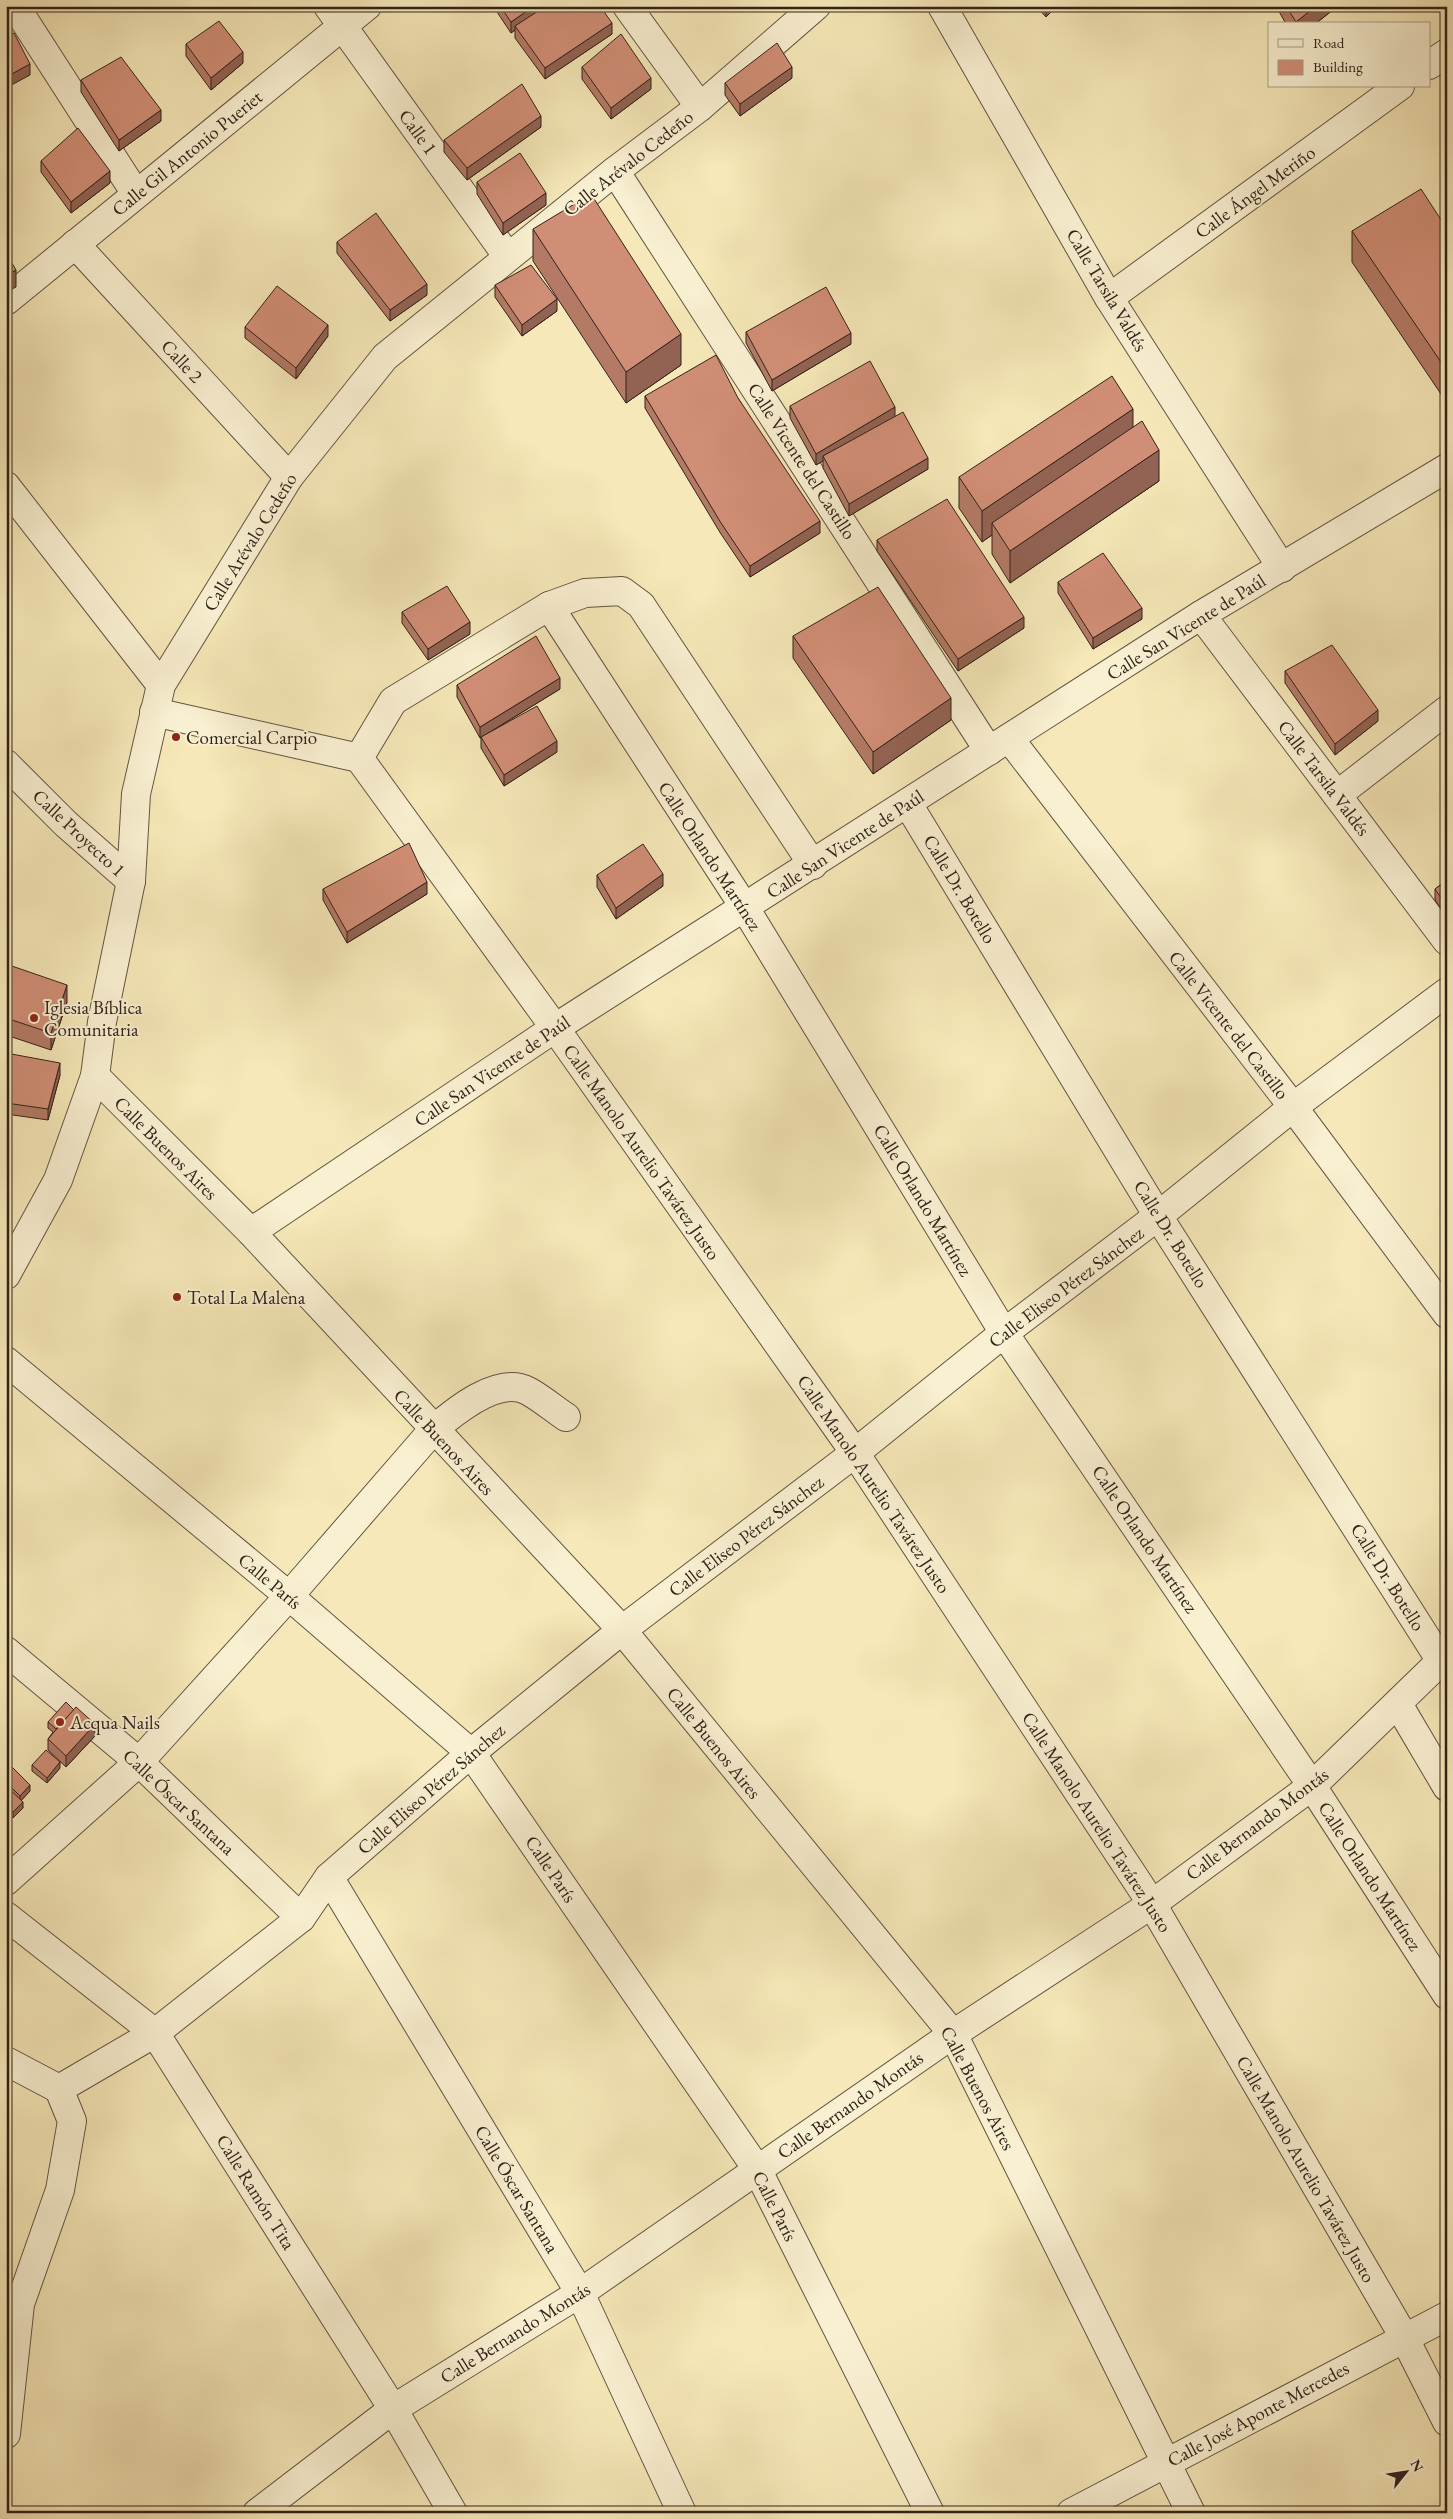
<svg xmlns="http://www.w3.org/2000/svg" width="1453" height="2519" font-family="'EB Garamond',serif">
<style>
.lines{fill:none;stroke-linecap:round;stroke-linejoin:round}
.minor-casing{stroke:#625442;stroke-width:30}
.minor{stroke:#f9f0d1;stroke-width:28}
.wall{fill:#b47a65;stroke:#31221b}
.shaded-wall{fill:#926353;stroke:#31221b}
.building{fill:#d18e76;stroke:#31221b}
.poi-dot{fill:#8f2418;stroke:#f9f0d1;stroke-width:2}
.labels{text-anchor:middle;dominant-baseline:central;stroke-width:4;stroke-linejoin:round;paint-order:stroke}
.street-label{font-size:19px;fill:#31221b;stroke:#f9f0d1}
.poi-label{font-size:19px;fill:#31221b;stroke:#f9f0d1;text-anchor:start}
</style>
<rect width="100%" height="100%" fill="#f6e8b8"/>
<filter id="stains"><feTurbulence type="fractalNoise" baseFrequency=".004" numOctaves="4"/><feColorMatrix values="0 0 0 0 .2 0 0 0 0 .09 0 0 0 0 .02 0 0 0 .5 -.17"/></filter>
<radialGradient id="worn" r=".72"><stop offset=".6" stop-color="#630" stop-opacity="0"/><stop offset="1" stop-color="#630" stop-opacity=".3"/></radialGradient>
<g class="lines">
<g class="minor-casing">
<g id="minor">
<polyline points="15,6 136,194"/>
<polyline points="328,6 508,257"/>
<polyline points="627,6 700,107"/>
<polyline points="942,6 1109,298 1282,568"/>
<polyline points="1429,65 1447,53"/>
<polyline points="615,171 989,751"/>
<polyline points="75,244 289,477"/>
<polyline points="1109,298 1400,86"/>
<polyline points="6,301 367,6"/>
<polyline points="6,486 161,685"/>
<polyline points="549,606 585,593 622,591 641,605 813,865"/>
<polyline points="1201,615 1447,941"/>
<polyline points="154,712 359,758 555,1028 855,1453 1152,1904 1404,2337 1447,2422"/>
<polyline points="1009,738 1293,1107 1447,1314"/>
<polyline points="359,758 393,701 549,606 745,908 1004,1333 1312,1786 1447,1995"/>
<polyline points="6,764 66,824 131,881"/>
<polyline points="1337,795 1447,710"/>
<polyline points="908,804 1158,1216 1441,1661"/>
<polyline points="95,1076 251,1232 622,1630 953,2034 1191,2513"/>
<polyline points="251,1232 555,1028 1201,615 1447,468"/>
<polyline points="6,1275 58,1180 95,1076 102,1022 131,881 136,794 161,685 289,477 385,357 615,171 700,107 816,6"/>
<polyline points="6,1361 289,1596 471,1753 757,2169 930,2513"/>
<polyline points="6,1651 139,1762 301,1918"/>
<polyline points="1398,1704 1447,1787"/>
<polyline points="329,1877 580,2293 682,2513"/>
<path d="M6,1881L139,1762L289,1596L433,1430C454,1412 498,1375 528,1391C541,1398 554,1409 566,1417"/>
<polyline points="6,1916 155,2033 393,2409 453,2513"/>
<polyline points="6,2061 59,2089 72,2121 60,2190 20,2304 6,2434"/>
<polyline points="59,2089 155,2033 301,1918 329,1877 471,1753 622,1630 855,1453 1004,1333 1158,1216 1293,1107 1447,992"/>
<polyline points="257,2513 393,2409 580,2293 953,2034 1152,1904 1312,1786 1447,1655"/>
<polyline points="1071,2513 1447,2316"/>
</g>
</g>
<use href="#minor" class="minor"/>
</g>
<g class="wall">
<polygon points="493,6 600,6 612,34 545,79 515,38 515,30 511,33"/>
<polygon points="1036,6 1057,6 1046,17"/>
<polygon points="1276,6 1338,6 1315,24 1286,24"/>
<polygon points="186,44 243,63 211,90 186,56"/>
<polygon points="582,67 651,89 611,119 582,79"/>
<polygon points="792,78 740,116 725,95 725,83"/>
<polygon points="81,80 161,121 119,151 81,92"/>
<polygon points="541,127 467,180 444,152 444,140"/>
<polygon points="41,161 110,183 71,213 41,172"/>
<polygon points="477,182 546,205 503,235 477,194"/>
<polygon points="533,229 681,365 626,403 533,261"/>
<polygon points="1447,229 1447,403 1352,262 1352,231"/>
<polygon points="337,242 427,295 390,321 337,253"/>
<polygon points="495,285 557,311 522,336 495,297"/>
<polygon points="245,327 328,336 296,379 245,338"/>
<polygon points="746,332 851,344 772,391 746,343"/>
<polygon points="645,396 738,398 820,533 750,577 721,534 645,408"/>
<polygon points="790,406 895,416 928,469 849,516 823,468 823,461 816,465 790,418"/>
<polygon points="1133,427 1159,481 1010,583 992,554 992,535 982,542 959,508 959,477"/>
<polygon points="877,540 1024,628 958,671 877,551"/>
<polygon points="1058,582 1142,619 1093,649 1058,593"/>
<polygon points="402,612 470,634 428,660 402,623"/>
<polygon points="793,636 951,720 873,774 793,658"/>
<polygon points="1285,671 1378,721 1335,755 1285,683"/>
<polygon points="457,685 560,689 500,726 557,752 504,786 481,748 481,738 480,738 457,697"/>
<polygon points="597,875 663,886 616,919 597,887"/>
<polygon points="1447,880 1447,918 1435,900 1435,889"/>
<polygon points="323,889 427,894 347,943 323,900"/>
<polygon points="6,964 67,1002 51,1050 6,1035"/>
<polygon points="6,1053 60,1075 48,1120 6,1114"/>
<polygon points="48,1722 95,1736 66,1767 48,1750 48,1739 53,1732 48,1728"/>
<polygon points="6,1761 30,1791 21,1800 23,1808 13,1818 6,1811"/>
<polygon points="32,1765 60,1768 47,1783 32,1771"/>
</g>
<g class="shaded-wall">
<polygon points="534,6 551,6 515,26 515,30 511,33 511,22"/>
<polygon points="1046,6 1057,6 1046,17"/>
<polygon points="1316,6 1338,6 1315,24 1296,24 1296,22"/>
<polygon points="612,23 612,34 545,79 545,68"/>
<polygon points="243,52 243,63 211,90 211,78"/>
<polygon points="30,64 30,75 6,88 6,77"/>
<polygon points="792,67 792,78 740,116 740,104"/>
<polygon points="651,78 651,89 611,119 611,108"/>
<polygon points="161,110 161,121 119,151 119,140"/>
<polygon points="541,116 541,127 467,180 467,168"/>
<polygon points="110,171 110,183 71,213 71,202"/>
<polygon points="546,193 546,205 503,235 503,223"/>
<polygon points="16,270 16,287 6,292 6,276"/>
<polygon points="427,284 427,295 390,321 390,310"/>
<polygon points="557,299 557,311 522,336 522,325"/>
<polygon points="328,325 328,336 296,379 296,368"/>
<polygon points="851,333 851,344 772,391 772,380"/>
<polygon points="681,334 681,365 626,403 626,372"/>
<polygon points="895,407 895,419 823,456 823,461 816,465 816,454"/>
<polygon points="1133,409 1133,441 992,523 992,535 982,542 982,511"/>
<polygon points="1159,450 1159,481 1010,583 1010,551"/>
<polygon points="928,458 928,469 849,516 849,504"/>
<polygon points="820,521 820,533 750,577 750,566"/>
<polygon points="1142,608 1142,619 1093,649 1093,638"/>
<polygon points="1024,617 1024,628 958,671 958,659"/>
<polygon points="470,622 470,634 428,660 428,649"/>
<polygon points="560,678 560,689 480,738 480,727"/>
<polygon points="951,698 951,720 873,774 873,752"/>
<polygon points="1378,710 1378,721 1335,755 1335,744"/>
<polygon points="557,741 557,752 504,786 504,775"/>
<polygon points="663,874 663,886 616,919 616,908"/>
<polygon points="427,882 427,894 347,943 347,932"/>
<polygon points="67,985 67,1002 51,1050 51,1033"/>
<polygon points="60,1063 60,1075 48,1120 48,1109"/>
<polygon points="95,1724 95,1736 66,1767 66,1756"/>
<polygon points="60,1762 60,1768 47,1783 47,1778"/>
<polygon points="30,1785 30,1791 20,1802 20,1796"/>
<polygon points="23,1802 23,1808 13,1818 13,1812"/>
</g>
<g class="building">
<polygon points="500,6 534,6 511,22"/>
<polygon points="546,6 600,6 612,23 545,68 515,26"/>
<polygon points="1286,6 1316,6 1296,22"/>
<polygon points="219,21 243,52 211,78 186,44"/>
<polygon points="14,33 30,64 6,77 6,37"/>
<polygon points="621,34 651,78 611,108 582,67"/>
<polygon points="777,43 792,67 740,104 725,83"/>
<polygon points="121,57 161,110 119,140 81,80"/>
<polygon points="522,84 541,116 467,168 444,140"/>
<polygon points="78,128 110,171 71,202 41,161"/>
<polygon points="520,153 546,193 503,223 477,182"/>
<polygon points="1421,189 1447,229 1447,371 1352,231"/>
<polygon points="591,194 681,334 626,372 533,229"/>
<polygon points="376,213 427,284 390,310 337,242"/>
<polygon points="6,253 16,270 6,276"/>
<polygon points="531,265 557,299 522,325 495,285"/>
<polygon points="277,286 328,325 296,368 245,327"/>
<polygon points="826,287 851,333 772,380 746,332"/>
<polygon points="716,355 738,398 820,521 750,566 721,523 645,396"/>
<polygon points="870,361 895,407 816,454 790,406"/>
<polygon points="1112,376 1133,409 982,511 959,477"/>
<polygon points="903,412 928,458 849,504 823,456"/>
<polygon points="1142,421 1159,450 1010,551 992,523"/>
<polygon points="947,499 1024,617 958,659 877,540"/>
<polygon points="1103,553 1142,608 1093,638 1058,582"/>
<polygon points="447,586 470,622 428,649 402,612"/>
<polygon points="878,587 951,698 873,752 793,636"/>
<polygon points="536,636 560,678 480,727 457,685"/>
<polygon points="1332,645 1378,710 1335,744 1285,671"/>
<polygon points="537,706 557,741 504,775 481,737"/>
<polygon points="409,843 427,882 347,932 323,889"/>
<polygon points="643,844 663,874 616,908 597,875"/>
<polygon points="1447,880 1447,906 1435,889"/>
<polygon points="6,964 67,985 51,1033 6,1018"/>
<polygon points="6,1053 60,1063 48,1109 6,1103"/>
<polygon points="66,1702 74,1710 56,1729 48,1722"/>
<polygon points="76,1707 95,1724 66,1756 48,1739"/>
<polygon points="46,1750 60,1762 47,1778 32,1765"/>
<polygon points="6,1761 30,1785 20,1796 6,1782"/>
<polygon points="6,1786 23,1802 13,1812 6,1805"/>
</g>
<g class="poi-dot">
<circle cx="176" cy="737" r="5"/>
<circle cx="34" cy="1018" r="5"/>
<circle cx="177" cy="1297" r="5"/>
<circle cx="60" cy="1722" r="5"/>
</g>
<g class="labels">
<g class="street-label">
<text transform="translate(418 132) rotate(54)">Calle 1</text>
<text transform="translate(187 153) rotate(-39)">Calle Gil Antonio Pueriet</text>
<text transform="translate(628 163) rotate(-38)">Calle Arévalo Cedeño</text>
<text transform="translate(1255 192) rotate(-36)">Calle Ángel Meriño</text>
<text transform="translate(1107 290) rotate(59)">Calle Tarsila Valdés</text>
<text transform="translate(182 361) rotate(47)">Calle 2</text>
<text transform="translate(802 461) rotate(57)">Calle Vicente del Castillo</text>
<text transform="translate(250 542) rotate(-58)">Calle Arévalo Cedeño</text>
<text transform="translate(1186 627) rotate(-32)">Calle San Vicente de Paúl</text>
<text transform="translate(1324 778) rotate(53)">Calle Tarsila Valdés</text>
<text transform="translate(79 833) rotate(43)">Calle Proyecto 1</text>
<text transform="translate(845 844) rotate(-33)">Calle San Vicente de Paúl</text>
<text transform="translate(710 856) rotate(57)">Calle Orlando Martínez</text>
<text transform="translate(960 889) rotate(59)">Calle Dr. Botello</text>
<text transform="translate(1229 1025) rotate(52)">Calle Vicente del Castillo</text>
<text transform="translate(492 1071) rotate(-34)">Calle San Vicente de Paúl</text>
<text transform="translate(166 1148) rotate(45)">Calle Buenos Aires</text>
<text transform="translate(642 1152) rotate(55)">Calle Manolo Aurelio Tavárez Justo</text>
<text transform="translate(923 1200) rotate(59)">Calle Orlando Martínez</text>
<text transform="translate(1171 1234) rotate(58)">Calle Dr. Botello</text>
<text transform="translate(1066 1287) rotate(-37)">Calle Eliseo Pérez Sánchez</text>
<text transform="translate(444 1442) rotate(47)">Calle Buenos Aires</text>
<text transform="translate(874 1484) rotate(56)">Calle Manolo Aurelio Tavárez Justo</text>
<text transform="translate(746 1536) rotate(-37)">Calle Eliseo Pérez Sánchez</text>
<text transform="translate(1145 1539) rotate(56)">Calle Orlando Martínez</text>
<text transform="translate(1388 1577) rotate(58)">Calle Dr. Botello</text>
<text transform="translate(270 1581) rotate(40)">Calle París</text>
<text transform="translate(714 1743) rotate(51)">Calle Buenos Aires</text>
<text transform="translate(431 1789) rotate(-41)">Calle Eliseo Pérez Sánchez</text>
<text transform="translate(179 1802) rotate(43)">Calle Óscar Santana</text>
<text transform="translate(1097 1822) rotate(57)">Calle Manolo Aurelio Tavárez Justo</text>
<text transform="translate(1257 1824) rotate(-37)">Calle Bernando Montás</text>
<text transform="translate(551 1869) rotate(56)">Calle París</text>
<text transform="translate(1370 1876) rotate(57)">Calle Orlando Martínez</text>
<text transform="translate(978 2088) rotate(62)">Calle Buenos Aires</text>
<text transform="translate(850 2105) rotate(-35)">Calle Bernando Montás</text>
<text transform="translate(1306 2169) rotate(60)">Calle Manolo Aurelio Tavárez Justo</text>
<text transform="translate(517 2189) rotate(59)">Calle Óscar Santana</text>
<text transform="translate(256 2192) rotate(58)">Calle Ramón Tita</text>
<text transform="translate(775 2206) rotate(63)">Calle París</text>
<text transform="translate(515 2333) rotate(-32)">Calle Bernando Montás</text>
<text transform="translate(1258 2414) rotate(-28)">Calle José Aponte Mercedes</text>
</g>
<g class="poi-label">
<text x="186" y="737">Comercial Carpio</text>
<text x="44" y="1007">Iglesia Bíblica<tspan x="44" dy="22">Comunitaria</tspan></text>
<text x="187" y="1297">Total La Malena</text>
<text x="70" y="1722">Acqua Nails</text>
</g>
</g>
<rect width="1453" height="2519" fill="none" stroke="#f6e8b8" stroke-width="25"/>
<rect x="8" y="8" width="1438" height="2504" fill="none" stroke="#31221b" stroke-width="2.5"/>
<rect x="12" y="12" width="1428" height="2494" fill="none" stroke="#31221b"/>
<rect x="1268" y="22" width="162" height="65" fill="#f9f0d1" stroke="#a99e88"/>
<rect x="1278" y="39" width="25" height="8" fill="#f9f0d1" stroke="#a99e88"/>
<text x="1313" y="48" font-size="15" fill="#31221b">Road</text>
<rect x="1278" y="60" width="25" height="15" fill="#d18e76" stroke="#a99e88"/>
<text x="1313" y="72" font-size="15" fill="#31221b">Building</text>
<g transform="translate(1406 2472) rotate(60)" stroke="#f9f0d1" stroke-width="4" paint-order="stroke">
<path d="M0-4L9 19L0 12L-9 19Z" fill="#31221b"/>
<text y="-8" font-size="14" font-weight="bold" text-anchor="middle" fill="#31221b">N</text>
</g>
<rect width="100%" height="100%" filter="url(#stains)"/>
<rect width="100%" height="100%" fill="url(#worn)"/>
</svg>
